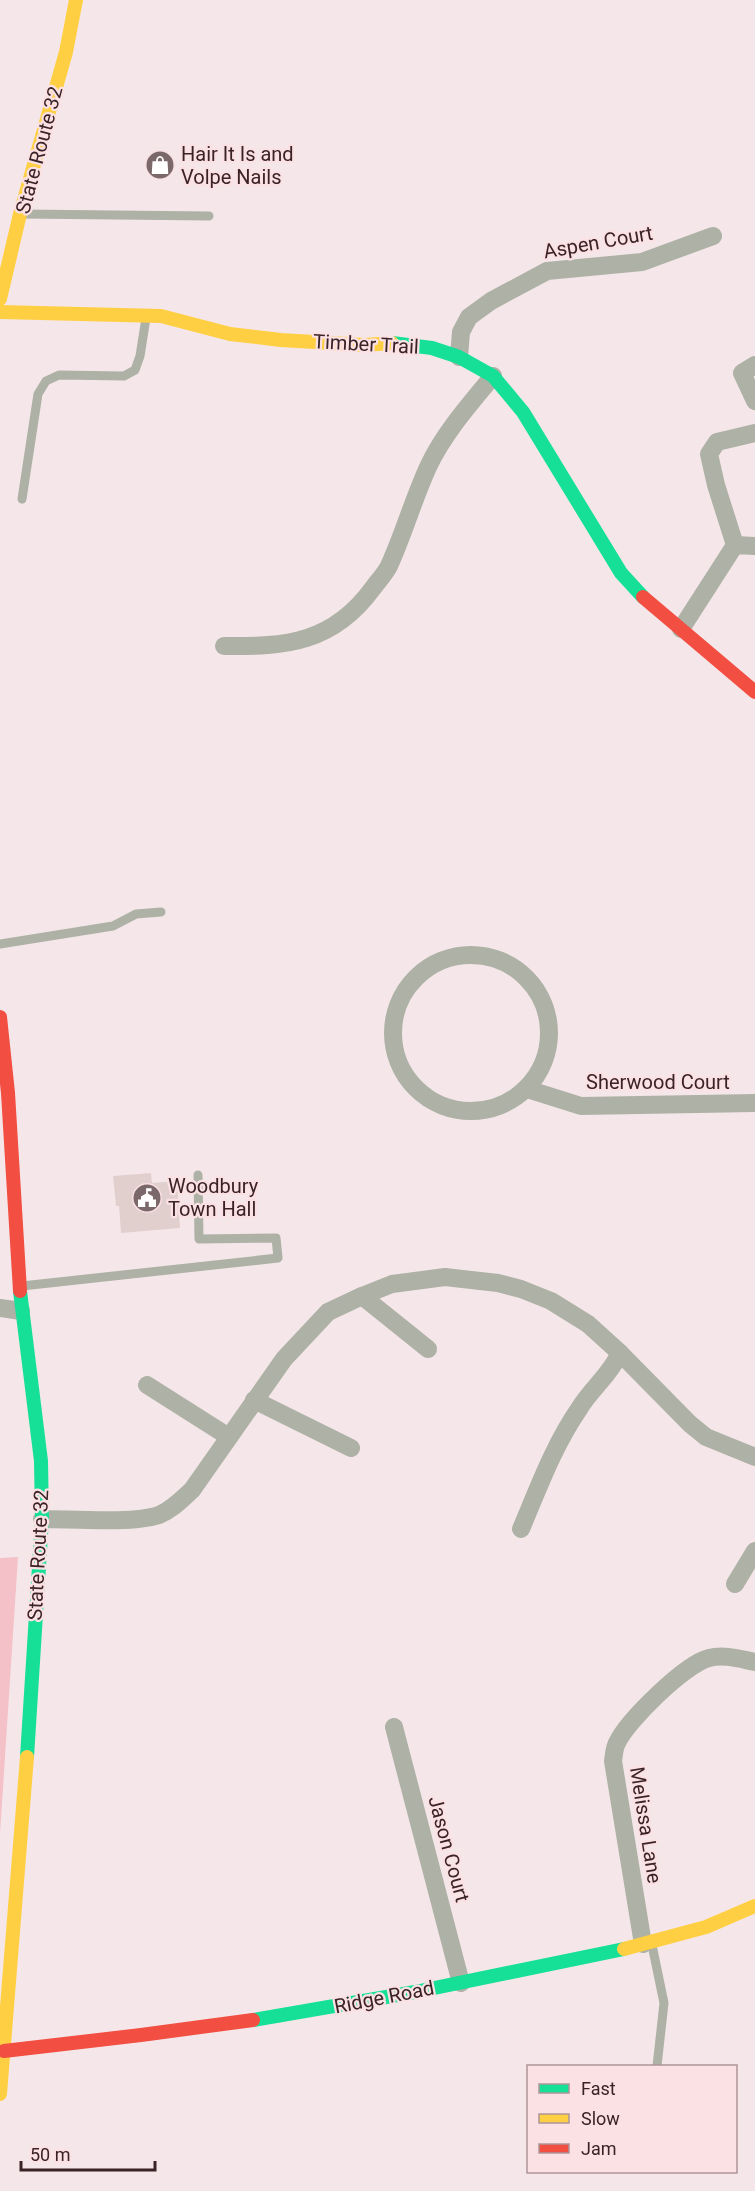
<svg xmlns="http://www.w3.org/2000/svg" width="755" height="2191" font-family="Roboto,sans-serif">
<style>
.green{fill:#f3c1c7}
.building{fill:#e1cfce}
.lines{fill:none;stroke-linecap:round;stroke-linejoin:round}
.lane{stroke:#aeb1a5;stroke-width:9}
.street{stroke:#aeb1a5;stroke-width:18}
.fast{stroke:#16e098;stroke-width:14}
.slow{stroke:#ffcf43;stroke-width:14}
.jam{stroke:#f24e42;stroke-width:14}
.labels{text-anchor:middle;dominant-baseline:central;stroke-width:4.5;stroke-linejoin:round;paint-order:stroke}
.street-label{font-size:20px;fill:#3a2326;stroke:#fbe1e4}
.poi-label{font-size:20px;fill:#3a2326;stroke:#fbe1e4;text-anchor:start}
</style>
<rect width="100%" height="100%" fill="#f5e7e9"/>
<polygon class="green" points="18,1557 0,1834 0,1558"/>
<polygon class="building" points="151,1173 152,1183 177,1181 180,1228 121,1233 119,1206 116,1206 113,1176"/>
<g class="lines">
<g class="lane">
<polyline points="22,214 209,216"/>
<polyline points="22,499 38,394 46,381 59,375 124,376 135,370 140,356 146,318"/>
<polyline points="0,944 113,926 136,914 161,912"/>
<polyline points="22,1286 278,1258 276,1238 199,1239 198,1175"/>
<polyline points="652,1945 664,2003 657,2066"/>
</g>
<g class="street">
<polyline points="459,357 461,332 469,317 491,301 547,271 642,262 713,236"/>
<polyline points="755,365 742,373 755,401"/>
<polyline points="735,545 716,485 709,454 717,442 755,433"/>
<polyline points="681,629 735,545 755,546"/>
<path d="M224,646C286,647 333,643 373,588C378,581 385,574 389,566C404,533 414,497 429,465C445,432 470,404 493,376"/>
<circle cx="471" cy="1033" r="78"/>
<polyline points="527,1089 581,1106 755,1103"/>
<polyline points="362,1296 428,1349"/>
<polyline points="0,1308 21,1311"/>
<polyline points="147,1385 229,1437"/>
<polyline points="254,1400 351,1448"/>
<path d="M42,1519C71,1519 133,1524 159,1515C172,1510 182,1499 192,1490L284,1359L328,1312L362,1296L392,1284L445,1277L498,1283L521,1289L551,1301L588,1324L620,1353L690,1424L706,1437L755,1457"/>
<path d="M521,1529C538,1489 554,1445 579,1409C591,1389 610,1375 620,1353"/>
<polyline points="735,1584 755,1551"/>
<polyline points="394,1727 461,1983"/>
<path d="M643,1944L613,1761C614,1756 614,1748 617,1743C627,1721 685,1664 709,1658C724,1654 740,1659 755,1662"/>
</g>
<g class="fast">
<polyline points="392,343 432,348 459,357 493,376 523,412 621,573 643,597"/>
<polyline points="20,1291 41,1461 42,1519 27,1757"/>
<polyline points="253,2020 415,1992 624,1949"/>
</g>
<g class="slow">
<polyline points="0,299 20,214 66,52 76,0"/>
<polyline points="0,312 161,316 230,334 281,340 364,345 392,343"/>
<polyline points="624,1949 706,1927 755,1906"/>
<polyline points="0,2094 27,1757"/>
</g>
<g class="jam">
<polyline points="643,597 755,692"/>
<polyline points="0,1017 8,1093 20,1291"/>
<polyline points="4,2051 141,2035 253,2020"/>
</g>
</g>
<defs>
<g id="shop-disc" transform="scale(1.5)"><circle r="9.5" fill="#7b686a" stroke="#fbe1e4"/><path d="M-5-2.5h2.3a2.7 3.5 0 0 1 5.4 0H5L5.5 6h-11ZM-1.5-2.5h3a1.5 2.3 0 0 0-3 0Z" fill="#fff"/></g>
<g id="civic-disc" transform="scale(1.5)"><circle r="9.5" fill="#7b686a" stroke="#fbe1e4"/><path d="M-.6-6.5H3V-4.5H.6V-3L4-1V1h2V6H-6V1h2V-1L-.6-3ZM-1.2 2.5V6h2.4V2.5Z" fill="#fff"/></g>
</defs>
<g fill-rule="evenodd">
<use href="#shop-disc" x="160" y="165"/>
<use href="#civic-disc" x="147" y="1198"/>
</g>
<g class="labels">
<g class="street-label">
<text transform="translate(39 150) rotate(-75)">State Route 32</text>
<text transform="translate(598 242) rotate(-10)">Aspen Court</text>
<text transform="translate(366 344) rotate(3)">Timber Trail</text>
<text x="658" y="1082">Sherwood Court</text>
<text transform="translate(38 1555) rotate(-87)">State Route 32</text>
<text transform="translate(646 1825) rotate(81)">Melissa Lane</text>
<text transform="translate(449 1849) rotate(75)">Jason Court</text>
<text transform="translate(384 1997) rotate(-11)">Ridge Road</text>
</g>
<g class="poi-label">
<text x="181" y="154">Hair It Is and<tspan x="181" dy="23">Volpe Nails</tspan></text>
<text x="168" y="1186">Woodbury<tspan x="168" dy="23">Town Hall</tspan></text>
</g>
</g>
<rect x="527" y="2065" width="210" height="108" fill="#fbe1e4" stroke="#ae9598" stroke-width="1.5"/>
<rect x="539" y="2084" width="30" height="9" fill="#16e098" stroke="#ae9598" stroke-width="1.5"/>
<text x="581" y="2095" font-size="18" fill="#3a2326">Fast</text>
<rect x="539" y="2114" width="30" height="9" fill="#ffcf43" stroke="#ae9598" stroke-width="1.5"/>
<text x="581" y="2125" font-size="18" fill="#3a2326">Slow</text>
<rect x="539" y="2144" width="30" height="9" fill="#f24e42" stroke="#ae9598" stroke-width="1.5"/>
<text x="581" y="2155" font-size="18" fill="#3a2326">Jam</text>
<path d="M21 2161v9h134v-9" fill="none" stroke="#3a2326" stroke-width="3"/>
<text x="30" y="2161" font-size="18" fill="#3a2326" stroke="#fbe1e4" stroke-width="4.5" paint-order="stroke">50 m</text>
</svg>
